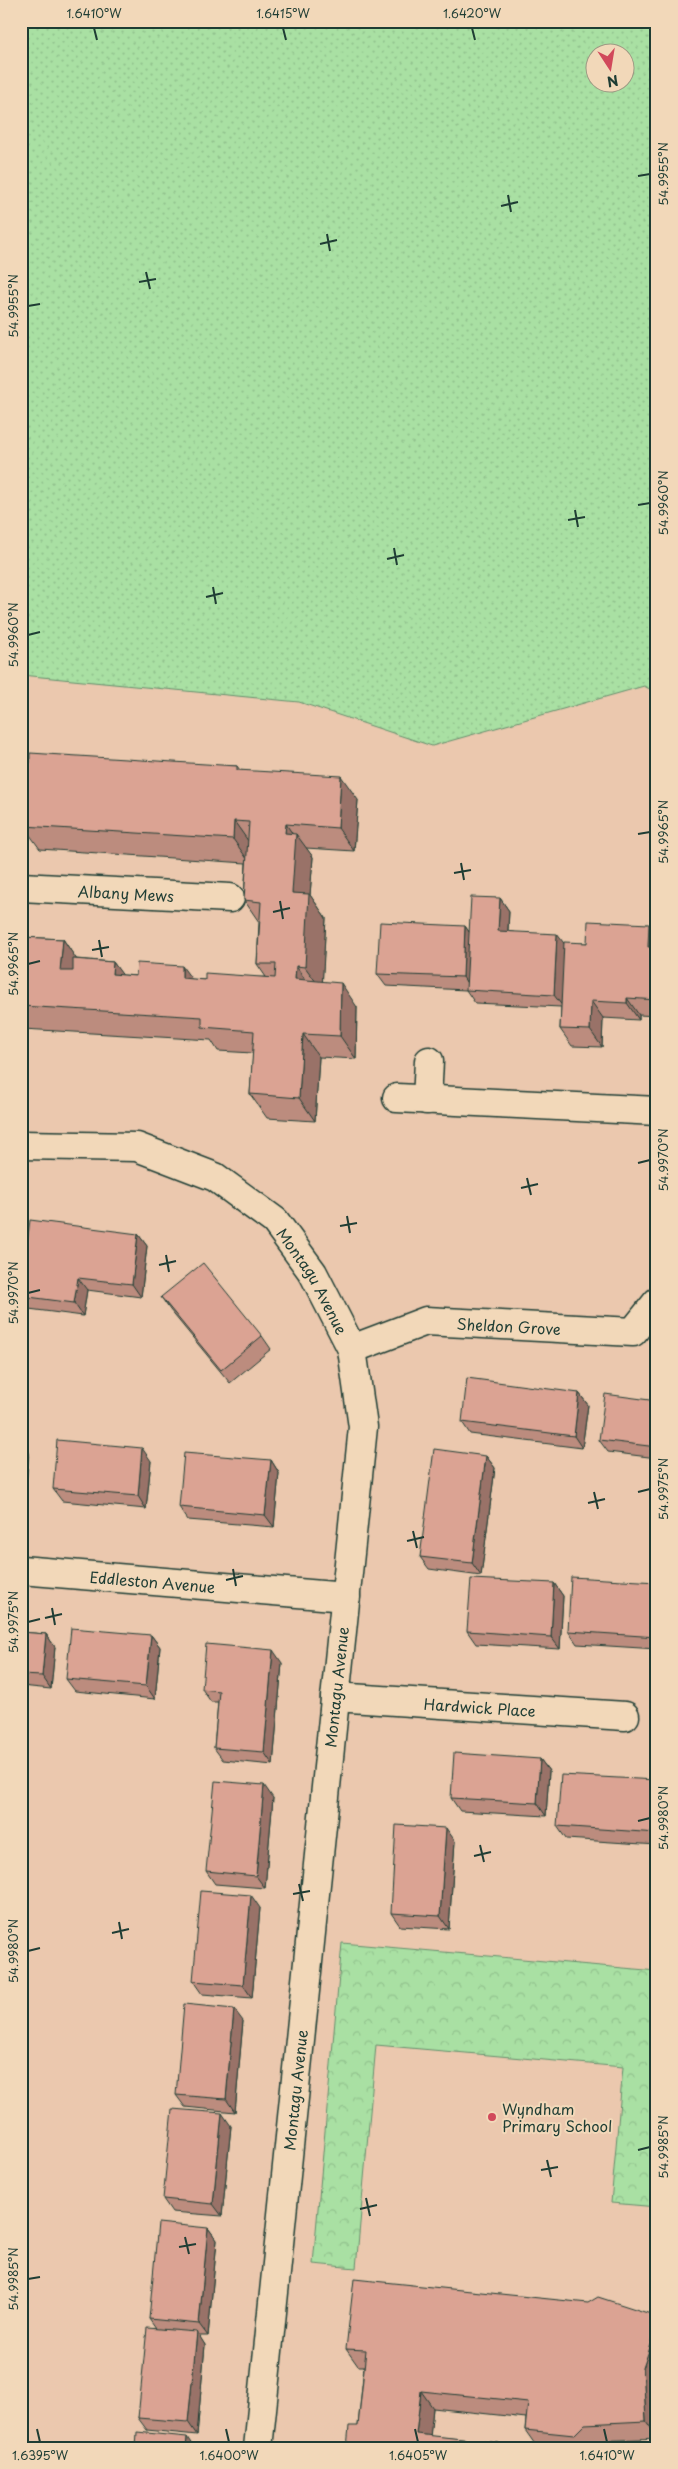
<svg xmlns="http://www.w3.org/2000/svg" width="678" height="2469" font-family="'Playpen Sans',sans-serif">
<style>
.grass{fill:url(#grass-dots);stroke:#648e6c;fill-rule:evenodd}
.forest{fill:url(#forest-crowns);stroke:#648e6c}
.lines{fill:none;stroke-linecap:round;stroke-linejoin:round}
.street-casing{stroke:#1f3d34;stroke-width:31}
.street{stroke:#f2d8b9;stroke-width:28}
.wall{fill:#bc8c7e;stroke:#1f3d34}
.shaded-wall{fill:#997267;stroke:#1f3d34}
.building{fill:#dba393;stroke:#1f3d34}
.ticks{fill:none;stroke:#1f3d34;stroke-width:2}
.poi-dot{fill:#d1495b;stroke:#f2d8b9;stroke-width:2}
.labels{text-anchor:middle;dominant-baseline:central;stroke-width:4;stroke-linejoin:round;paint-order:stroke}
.street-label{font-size:15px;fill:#1f3d34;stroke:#f2d8b9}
.poi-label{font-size:15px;fill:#1f3d34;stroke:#f2d8b9;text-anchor:start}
.neatline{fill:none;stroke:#1f3d34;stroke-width:2}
.ticks-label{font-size:12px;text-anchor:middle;fill:#1f3d34}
</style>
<defs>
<pattern id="grass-dots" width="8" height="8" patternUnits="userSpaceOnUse" patternTransform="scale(1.25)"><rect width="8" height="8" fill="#a9e0a3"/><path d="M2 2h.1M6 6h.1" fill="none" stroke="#91c18d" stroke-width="1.8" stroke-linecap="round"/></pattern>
<pattern id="forest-crowns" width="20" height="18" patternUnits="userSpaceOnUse" patternTransform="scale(1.25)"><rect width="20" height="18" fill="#a9e0a3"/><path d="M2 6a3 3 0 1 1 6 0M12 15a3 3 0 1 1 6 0" fill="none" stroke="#91c18d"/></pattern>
</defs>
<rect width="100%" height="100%" fill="#ebc8ae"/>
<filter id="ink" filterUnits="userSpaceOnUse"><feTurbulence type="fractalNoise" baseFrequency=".02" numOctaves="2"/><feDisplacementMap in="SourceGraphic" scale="10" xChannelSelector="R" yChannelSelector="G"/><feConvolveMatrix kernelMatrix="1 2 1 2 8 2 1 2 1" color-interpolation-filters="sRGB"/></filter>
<g filter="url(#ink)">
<path class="grass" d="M21,21H657V693L644,686L432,746L299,702L21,675ZM596,52H626V82H596Z"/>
<polygon class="forest" points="342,1943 657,1971 657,2207 611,2203 623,2067 376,2045 356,2268 313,2264"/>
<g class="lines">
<g class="street-casing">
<g id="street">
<path id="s1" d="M21,887L230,898"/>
<polyline points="397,1098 657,1111"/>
<polyline points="427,1100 429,1061"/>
<path id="s2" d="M21,1145L137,1147L215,1177L275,1221L313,1273L352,1349L363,1427L258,2448"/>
<path id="s3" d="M352,1349L426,1321L633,1332L657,1302"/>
<path id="s4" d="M21,1570L346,1597"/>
<path id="s5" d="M335,1697L625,1716"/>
</g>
</g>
<use href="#street" class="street"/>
</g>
<g class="wall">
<polygon points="21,762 237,766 240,770 358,800 354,851 306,848 313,857 310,895 326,918 322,982 357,1007 356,1059 319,1057 315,1121 267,1118 250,1094 253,1053 218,1051 211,1040 23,1029 21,1027 21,937 63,939 76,959 113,962 122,975 205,980 266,977 257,964 259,922 244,900 246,863 40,849 27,831 21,831"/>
<polygon points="500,898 509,911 508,931 564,944 587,943 657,935 657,1016 639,1015 639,1020 603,1018 602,1047 572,1046 560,1029 561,1007 475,1003 466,990 386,986 377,974 465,926 469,932"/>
<polygon points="138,1234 147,1246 141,1297 87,1290 83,1316 29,1309 21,1297 21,1291"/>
<polygon points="161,1297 262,1336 271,1349 230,1383 170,1310"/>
<polygon points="579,1393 588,1405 582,1448 470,1434 462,1422"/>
<polygon points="657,1401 657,1458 608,1452 599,1440"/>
<polygon points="486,1456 495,1468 481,1576 429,1569 420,1557"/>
<polygon points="271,1460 279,1473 274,1527 188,1520 179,1507"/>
<polygon points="151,1461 146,1509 62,1501 53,1489"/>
<polygon points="657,1582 657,1649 577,1644 568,1631"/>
<polygon points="554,1583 563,1596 560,1649 476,1644 467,1631"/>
<polygon points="21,1632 46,1634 55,1647 51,1689 21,1686"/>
<polygon points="151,1635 160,1647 155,1699 75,1691 66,1679"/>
<polygon points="282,1663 273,1765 223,1760 214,1748 218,1702 211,1702 202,1689"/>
<polygon points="540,1759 549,1771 546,1816 460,1811 451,1798"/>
<polygon points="657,1780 657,1845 566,1839 557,1826"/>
<polygon points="273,1798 265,1888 215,1884 206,1871"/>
<polygon points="455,1841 449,1929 400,1926 391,1913"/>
<polygon points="260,1908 252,1998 202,1994 193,1981"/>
<polygon points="243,2021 235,2112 185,2107 176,2095"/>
<polygon points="231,2126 222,2216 172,2212 163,2199"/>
<polygon points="208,2228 217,2240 208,2336 199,2336 205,2345 197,2435 147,2430 138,2418 156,2329 149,2319"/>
<polygon points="657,2316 657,2381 655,2385 657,2438 597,2441 591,2448 546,2448 537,2447 525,2430 526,2418 433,2408 430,2436 499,2443 502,2448 347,2448 358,2426 364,2366 358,2366 346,2349"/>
</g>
<g class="shaded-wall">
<polygon points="341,776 358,800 354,851 338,828"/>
<polygon points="234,821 251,845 250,863 233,839"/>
<polygon points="286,824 296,839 296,834 313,857 310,895 326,918 322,990 305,967 292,893 285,833"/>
<polygon points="500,898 509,911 507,944 498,931"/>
<polygon points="649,924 657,935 657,959 648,947"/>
<polygon points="465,926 474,939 471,990 463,977"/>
<polygon points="557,934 566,946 563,1007 554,995"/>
<polygon points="63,939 79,963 77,994 60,971"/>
<polygon points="113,962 130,985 112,974"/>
<polygon points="182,966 199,989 182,978"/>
<polygon points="296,966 312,990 295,979"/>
<polygon points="341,983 357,1007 356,1059 340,1036"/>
<polygon points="627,998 639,1015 639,1020 627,1003"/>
<polygon points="591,1001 603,1018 602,1047 590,1030"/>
<polygon points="303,1034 319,1057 315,1121 299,1098"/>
<polygon points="138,1234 147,1246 141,1297 132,1284"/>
<polygon points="78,1278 87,1290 83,1316 74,1303"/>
<polygon points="579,1393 588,1405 582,1448 574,1436"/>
<polygon points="21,1441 29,1452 24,1504 21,1500"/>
<polygon points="142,1448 151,1461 146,1509 138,1496"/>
<polygon points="486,1456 495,1468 481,1576 472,1563"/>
<polygon points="271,1460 279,1473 274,1527 265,1515"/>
<polygon points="554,1583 563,1596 560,1649 551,1637"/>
<polygon points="46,1634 55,1647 51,1689 42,1676"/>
<polygon points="151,1635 160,1647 155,1699 146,1686"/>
<polygon points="273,1650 282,1663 273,1765 264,1752"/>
<polygon points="540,1759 549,1771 546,1816 537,1803"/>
<polygon points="264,1785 273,1798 265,1888 256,1876"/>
<polygon points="446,1828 455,1841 449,1929 440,1916"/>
<polygon points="251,1895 260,1908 252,1998 243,1985"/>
<polygon points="234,2009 243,2021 235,2112 226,2099"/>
<polygon points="222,2113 231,2126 222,2216 213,2204"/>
<polygon points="208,2228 217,2240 208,2336 199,2324"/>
<polygon points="657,2327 657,2381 655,2385 657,2437 646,2421 643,2368"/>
<polygon points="197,2332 205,2345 197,2435 188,2422"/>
<polygon points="421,2391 433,2408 429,2448 416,2434"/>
<polygon points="187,2437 194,2448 186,2448"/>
</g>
<g class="building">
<polygon points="30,753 237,766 237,770 341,776 338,828 286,824 285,833 296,834 292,893 309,894 305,967 296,966 295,979 341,983 340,1036 303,1034 299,1098 250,1094 254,1031 202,1027 202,1017 21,1006 21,937 63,939 60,971 73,971 73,959 113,962 112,974 136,976 137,963 182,966 182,978 205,980 205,973 275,978 276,964 257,964 261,902 244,900 249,822 234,821 233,839 24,826 25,809 21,808 21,762 30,763"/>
<polygon points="471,897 500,898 498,931 557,934 554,995 466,990"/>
<polygon points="588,921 649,924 648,947 657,947 657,1000 627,998 627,1003 591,1001 590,1030 560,1029 564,942 587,943"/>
<polygon points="380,922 465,926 463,977 377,974"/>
<polygon points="30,1220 138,1234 132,1284 78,1278 74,1303 21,1296 21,1291"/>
<polygon points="203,1263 262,1336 221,1370 161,1297"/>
<polygon points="467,1378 579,1393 574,1436 462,1422"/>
<polygon points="605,1394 657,1401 657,1447 599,1440"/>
<polygon points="57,1440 142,1448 138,1496 53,1489"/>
<polygon points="434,1449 486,1456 472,1563 420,1557"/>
<polygon points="184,1453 271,1460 265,1515 179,1507"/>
<polygon points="571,1577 657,1582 657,1637 568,1631"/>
<polygon points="471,1579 554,1583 551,1637 467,1631"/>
<polygon points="71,1628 151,1635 146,1686 66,1679"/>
<polygon points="21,1632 46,1634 42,1676 21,1675"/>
<polygon points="206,1644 273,1650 264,1752 214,1748 219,1691 202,1689"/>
<polygon points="454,1753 540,1759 537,1803 451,1798"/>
<polygon points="561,1775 657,1780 657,1833 557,1826"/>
<polygon points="215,1781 264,1785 256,1876 206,1871"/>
<polygon points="396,1825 446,1828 440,1916 391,1913"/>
<polygon points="201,1891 251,1895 243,1985 193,1981"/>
<polygon points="184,2004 234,2009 226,2099 176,2095"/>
<polygon points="172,2109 222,2113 213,2204 163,2199"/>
<polygon points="158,2223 208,2228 199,2324 149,2319"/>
<polygon points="354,2279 588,2303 598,2297 657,2316 657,2327 643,2368 646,2421 585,2424 574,2435 525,2430 528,2402 421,2391 416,2434 499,2443 498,2448 347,2448 349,2426 358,2426 366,2350 346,2349"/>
<polygon points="147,2328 197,2332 188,2422 138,2418"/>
<polygon points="137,2432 187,2437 186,2448 136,2448"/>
</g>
</g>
<path class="ticks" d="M94,28L97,40M283,28L286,40M472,28L475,40M638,176L650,174M508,195L511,212M501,206L518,202M327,234L330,251M320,244L337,240M146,272L150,289M139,282L156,279M28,306L40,304M638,505L650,503M575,510L578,527M568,520L585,517M394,548L397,565M387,559L404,555M213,587L216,604M206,597L223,593M28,635L40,632M638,834L650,832M461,863L464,880M454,873L471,870M280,901L283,919M273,912L290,908M99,940L102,957M92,950L109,947M28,964L40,961M638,1163L650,1160M527,1178L531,1195M521,1188L538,1184M347,1216L350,1233M340,1226L357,1223M166,1255L169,1272M159,1265L176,1261M28,1293L40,1290M594,1492L598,1509M638,1492L650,1489M588,1503L605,1499M413,1531L417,1548M407,1541L424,1537M233,1569L236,1586M226,1580L243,1576M52,1608L55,1625M45,1618L62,1614M28,1622L40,1619M638,1821L650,1818M480,1845L484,1862M474,1856L491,1852M299,1884L303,1901M293,1894L310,1891M119,1922L122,1939M112,1933L129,1929M28,1951L40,1948M638,2150L650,2147M547,2160L551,2177M541,2170L558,2167M366,2198L370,2216M360,2209L377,2205M185,2237L189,2254M179,2247L196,2244M28,2279L40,2277M37,2429L40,2442M226,2429L229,2442M415,2429L418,2442M604,2429L607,2442"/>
<circle class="poi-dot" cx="492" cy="2117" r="5"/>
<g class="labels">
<g class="street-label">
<text stroke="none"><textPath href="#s1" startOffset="105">Albany Mews</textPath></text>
<text stroke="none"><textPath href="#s2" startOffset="345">Montagu Avenue</textPath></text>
<text stroke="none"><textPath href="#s3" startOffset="162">Sheldon Grove</textPath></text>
<text stroke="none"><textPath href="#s4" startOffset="132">Eddleston Avenue</textPath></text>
<text transform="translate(336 1687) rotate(-84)">Montagu Avenue</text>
<text stroke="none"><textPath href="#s5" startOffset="145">Hardwick Place</textPath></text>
<text transform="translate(295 2090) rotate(-84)">Montagu Avenue</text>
</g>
<g class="poi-label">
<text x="502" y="2108">Wyndham<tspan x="502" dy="17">Primary School</tspan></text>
</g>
</g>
<rect width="678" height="2469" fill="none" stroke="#f2d8b9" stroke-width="55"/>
<g transform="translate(610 68) rotate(168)"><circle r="24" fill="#f2d8b9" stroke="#9e9a84"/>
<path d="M0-4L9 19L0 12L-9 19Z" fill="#d1495b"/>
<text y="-8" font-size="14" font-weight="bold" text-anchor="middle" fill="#1f3d34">N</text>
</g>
<rect x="28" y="28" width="622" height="2414" class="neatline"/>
<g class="ticks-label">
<text x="94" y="18">1.6410°W</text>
<text x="283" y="18">1.6415°W</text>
<text x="472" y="18">1.6420°W</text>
<text transform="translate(664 174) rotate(-90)" y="4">54.9955°N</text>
<text transform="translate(14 306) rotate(-90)" y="4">54.9955°N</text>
<text transform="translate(664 503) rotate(-90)" y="4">54.9960°N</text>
<text transform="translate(14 635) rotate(-90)" y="4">54.9960°N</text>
<text transform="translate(664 832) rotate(-90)" y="4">54.9965°N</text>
<text transform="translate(14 964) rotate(-90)" y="4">54.9965°N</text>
<text transform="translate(664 1160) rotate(-90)" y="4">54.9970°N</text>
<text transform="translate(14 1293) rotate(-90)" y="4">54.9970°N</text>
<text transform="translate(664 1489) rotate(-90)" y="4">54.9975°N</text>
<text transform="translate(14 1622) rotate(-90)" y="4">54.9975°N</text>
<text transform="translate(664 1818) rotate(-90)" y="4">54.9980°N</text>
<text transform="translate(14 1951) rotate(-90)" y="4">54.9980°N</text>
<text transform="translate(664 2147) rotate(-90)" y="4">54.9985°N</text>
<text transform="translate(14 2279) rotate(-90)" y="4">54.9985°N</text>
<text x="40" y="2460">1.6395°W</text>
<text x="229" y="2460">1.6400°W</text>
<text x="418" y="2460">1.6405°W</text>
<text x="607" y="2460">1.6410°W</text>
</g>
</svg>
